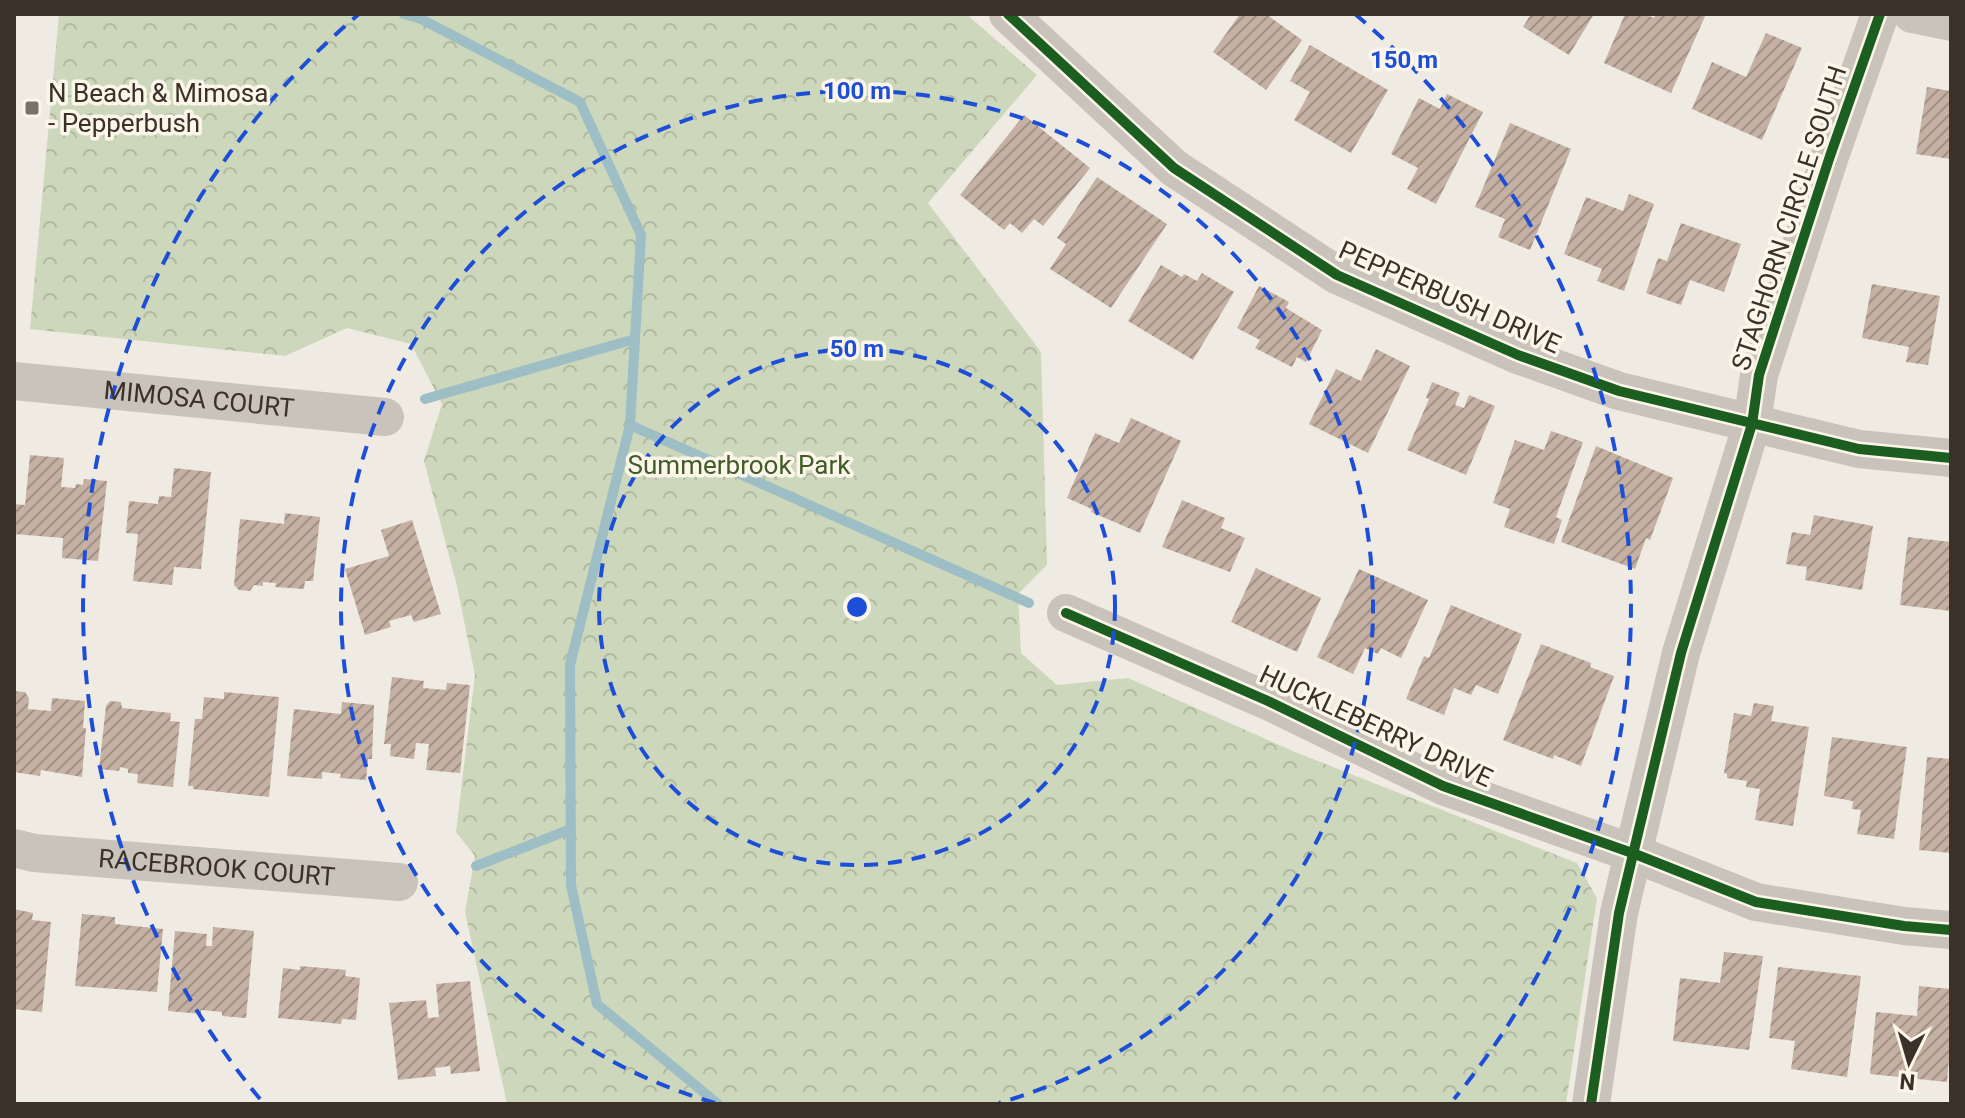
<svg xmlns="http://www.w3.org/2000/svg" width="1965" height="1118" font-family="Roboto,sans-serif">
<style>
.park{fill:url(#park-crowns)}
.lines{fill:none;stroke-linecap:round;stroke-linejoin:round}
.stream{stroke:#9cbec4;stroke-width:10}
.building{fill:url(#building-hatch)}
.minor{stroke:#c9c3bb;stroke-width:38}
.cycleway-casing{stroke:#fcf6ea;stroke-width:15}
.cycleway{stroke:#1b5e20;stroke-width:10}
.ring{fill:none;stroke:#1d4ed8;stroke-width:4;stroke-dasharray:14 10}
.poi-dot{fill:#7a7269;stroke:#fcf6ea;stroke-width:3}
.labels{text-anchor:middle;dominant-baseline:central;stroke-width:7;stroke-linejoin:round;paint-order:stroke}
.poi-label{font-size:26px;fill:#3b3128;stroke:#fcf6ea;text-anchor:start}
.street-label{font-size:26px;fill:#3b3128;stroke:#fcf6ea}
.park-label{font-size:26px;fill:#425c29;stroke:#fcf6ea}
.centre{fill:#1d4ed8;stroke:#fcf6ea;stroke-width:4}
.ring-label{font-size:24px;text-anchor:middle;font-weight:bold;fill:#1d4ed8;stroke:#fcf6ea;stroke-width:7;stroke-linejoin:round;paint-order:stroke}
</style>
<defs>
<pattern id="park-crowns" width="20" height="18" patternUnits="userSpaceOnUse" patternTransform="scale(2)"><rect width="20" height="18" fill="#cdd7bb"/><path d="M2 6a3 3 0 1 1 6 0M12 15a3 3 0 1 1 6 0" fill="none" stroke="#b1b9a1"/></pattern>
<pattern id="building-hatch" width="6" height="6" patternUnits="userSpaceOnUse" patternTransform="scale(2)"><rect width="6" height="6" fill="#c5b1a3"/><path d="M-1 1l2-2M0 6l6-6M5 7l2-2" fill="none" stroke="#a19185"/></pattern>
</defs>
<rect width="100%" height="100%" fill="#efebe3"/>
<polygon class="park" points="59,14 966,14 1037,75 928,203 1041,352 1047,565 1018,594 1021,653 1057,685 1128,678 1295,752 1577,863 1597,898 1566,1104 507,1104 465,912 475,856 456,832 475,675 457,586 424,461 442,404 411,344 347,328 285,356 30,329"/>
<g class="lines">
<g class="stream">
<polyline points="404,14 421,19 580,102 641,235 630,425 570,665 571,885 597,1004 718,1104"/>
<polyline points="425,399 635,339"/>
<polyline points="630,425 1029,603"/>
<polyline points="476,866 571,829"/>
</g>
</g>
<g class="building">
<polygon points="1240,14 1266,14 1302,40 1266,90 1213,52"/>
<polygon points="1531,14 1594,14 1569,55 1523,27"/>
<polygon points="1625,14 1644,14 1654,18 1656,14 1706,14 1671,93 1604,63"/>
<polygon points="1766,33 1802,48 1762,140 1692,109 1712,62 1746,77"/>
<polygon points="1310,45 1388,90 1351,153 1294,120 1310,92 1290,81"/>
<polygon points="1927,87 1951,91 1951,159 1916,154"/>
<polygon points="1447,94 1483,112 1436,204 1407,189 1418,168 1391,154 1419,98 1440,109"/>
<polygon points="1024,115 1090,168 1043,226 1034,219 1022,233 1010,223 1004,230 960,195"/>
<polygon points="1510,123 1571,149 1530,250 1498,237 1505,219 1475,207"/>
<polygon points="1097,177 1167,224 1111,308 1050,269 1066,244 1057,238"/>
<polygon points="1629,194 1654,204 1624,291 1597,281 1602,269 1564,254 1586,197 1623,211"/>
<polygon points="1681,223 1741,244 1724,292 1690,280 1681,305 1646,293 1658,258 1667,261"/>
<polygon points="1161,265 1182,277 1184,274 1197,281 1202,273 1234,292 1193,360 1128,321"/>
<polygon points="1872,284 1940,296 1928,365 1906,362 1909,347 1862,338"/>
<polygon points="1259,286 1289,302 1286,308 1322,330 1306,362 1297,357 1292,367 1255,348 1260,340 1237,328"/>
<polygon points="1376,349 1410,366 1368,453 1309,424 1336,369 1361,381"/>
<polygon points="1432,382 1460,393 1455,405 1464,408 1469,395 1495,406 1466,475 1407,450 1429,399 1426,398"/>
<polygon points="1131,418 1181,441 1140,533 1091,512 1092,509 1067,498 1095,433 1119,443"/>
<polygon points="1551,431 1583,442 1556,517 1562,520 1554,544 1504,527 1510,509 1493,503 1515,440 1544,450"/>
<polygon points="1596,446 1673,478 1650,540 1646,538 1635,569 1561,542"/>
<polygon points="30,455 64,458 61,487 75,488 76,484 83,485 84,479 107,481 98,561 62,558 63,538 14,534 14,504 25,505"/>
<polygon points="174,468 211,472 201,569 174,567 172,585 133,581 138,534 126,533 129,501 158,504 159,496 171,497"/>
<polygon points="1182,500 1225,518 1221,528 1245,538 1230,572 1162,547"/>
<polygon points="285,513 320,517 313,581 305,581 304,589 275,587 276,583 263,582 263,586 254,585 250,591 239,590 234,585 240,519 284,524"/>
<polygon points="1814,515 1873,526 1862,590 1805,580 1807,567 1786,564 1792,532 1810,535"/>
<polygon points="412,520 441,614 414,622 411,615 389,621 391,627 365,635 345,569 389,556 381,530"/>
<polygon points="1908,537 1951,542 1951,611 1900,605"/>
<polygon points="1256,568 1321,598 1297,652 1231,622"/>
<polygon points="1359,569 1428,600 1401,658 1381,648 1378,654 1365,648 1353,674 1317,657"/>
<polygon points="1451,605 1522,634 1498,694 1476,685 1471,695 1454,688 1444,715 1406,699 1424,656 1429,658"/>
<polygon points="1541,644 1591,663 1590,667 1614,676 1581,766 1554,755 1553,759 1503,740"/>
<polygon points="392,677 424,681 423,688 446,690 447,683 470,685 460,773 426,770 429,744 416,743 414,759 390,756 391,744 384,744"/>
<polygon points="14,691 25,692 29,698 28,709 51,711 52,698 85,701 83,728 86,728 82,777 41,770 40,776 14,772"/>
<polygon points="224,692 279,697 269,797 193,789 193,786 188,786 195,719 202,719 204,697 224,699"/>
<polygon points="110,701 121,702 122,708 171,713 170,721 180,722 173,787 137,783 138,774 128,773 128,769 120,767 119,771 99,769 106,706"/>
<polygon points="342,702 374,705 372,759 368,759 366,780 340,778 341,774 322,772 322,779 287,776 294,709 341,714"/>
<polygon points="1754,703 1774,706 1771,721 1809,727 1793,826 1755,820 1760,789 1746,787 1747,781 1727,778 1727,774 1724,773 1734,713 1751,716"/>
<polygon points="1832,737 1907,747 1894,839 1857,834 1861,810 1852,809 1853,801 1824,796"/>
<polygon points="1927,757 1951,759 1951,853 1919,850"/>
<polygon points="14,909 33,913 32,920 51,922 42,1012 14,1009"/>
<polygon points="82,914 115,917 115,924 163,929 157,992 75,986"/>
<polygon points="213,927 254,931 246,1018 222,1016 222,1012 201,1010 201,1014 168,1011 175,931 207,934 206,946 212,946"/>
<polygon points="1724,952 1763,956 1749,1050 1673,1041 1680,978 1720,983"/>
<polygon points="300,966 346,970 345,976 360,978 356,1020 342,1019 341,1024 278,1018 283,968 300,970"/>
<polygon points="1778,967 1861,976 1847,1077 1791,1069 1795,1041 1769,1038"/>
<polygon points="470,981 480,1071 451,1074 450,1066 435,1068 436,1076 398,1080 389,1003 426,1000 428,1018 439,1017 436,984"/>
<polygon points="1919,986 1951,989 1951,1037 1947,1082 1870,1074 1876,1012 1917,1016"/>
</g>
<g class="lines">
<g class="minor">
<polyline points="1008,14 1174,168 1337,275 1518,355 1619,391 1859,449 1951,458"/>
<polyline points="1912,14 1951,22"/>
<path id="s1" d="M14,381L385,417"/>
<polyline points="1066,613 1268,701 1443,786 1635,854 1756,902 1904,926 1951,930"/>
<path id="s2" d="M14,848L34,853L399,882"/>
<polyline points="1591,1104 1619,913 1681,653 1752,424 1759,375 1830,156 1880,14"/>
</g>
<g class="cycleway-casing">
<g id="cycleway">
<polyline points="1008,14 1174,168 1337,275 1518,355 1619,391 1859,449 1951,458"/>
<polyline points="1066,613 1268,701 1443,786 1635,854 1756,902 1904,926 1951,930"/>
<polyline points="1591,1104 1619,913 1681,653 1752,424 1759,375 1830,156 1880,14"/>
</g>
</g>
<use href="#cycleway" class="cycleway"/>
</g>
<g class="ring">
<circle cx="857" cy="607" r="258"/>
<path d="M715 1103A516 516 0 1 1 999 1103"/>
<path d="M260 1099A774 774 0 0 1 359 14M1355 14A774 774 0 0 1 1454 1099"/>
</g>
<rect class="poi-dot" x="24" y="100" width="16" height="16" rx="4"/>
<g class="labels">
<g class="poi-label">
<text x="48" y="93">N Beach &amp; Mimosa<tspan x="48" dy="30">- Pepperbush</tspan></text>
</g>
<g class="street-label">
<text transform="translate(1789 218) rotate(-72)">STAGHORN CIRCLE SOUTH</text>
<text transform="translate(1450 297) rotate(24)">PEPPERBUSH DRIVE</text>
<text stroke="none"><textPath href="#s1" startOffset="186">MIMOSA COURT</textPath></text>
<text transform="translate(1376 726) rotate(25)">HUCKLEBERRY DRIVE</text>
<text stroke="none"><textPath href="#s2" startOffset="204">RACEBROOK COURT</textPath></text>
</g>
<g class="park-label">
<text x="739" y="465">Summerbrook Park</text>
</g>
</g>
<circle cx="857" cy="607" r="12" class="centre"/>
<g class="ring-label">
<text x="1404" y="68">150 m</text>
<text x="857" y="99">100 m</text>
<text x="857" y="357">50 m</text>
</g>
<rect width="1965" height="1118" fill="none" stroke="#3b3128" stroke-width="32"/>
<g transform="translate(1909 1062) rotate(185)" stroke="#fcf6ea" stroke-width="6" paint-order="stroke">
<path d="M0-6L14 30L0 20L-14 30Z" fill="#3b3128"/>
<text y="-12" font-size="22" font-weight="bold" text-anchor="middle" fill="#3b3128">N</text>
</g>
</svg>
